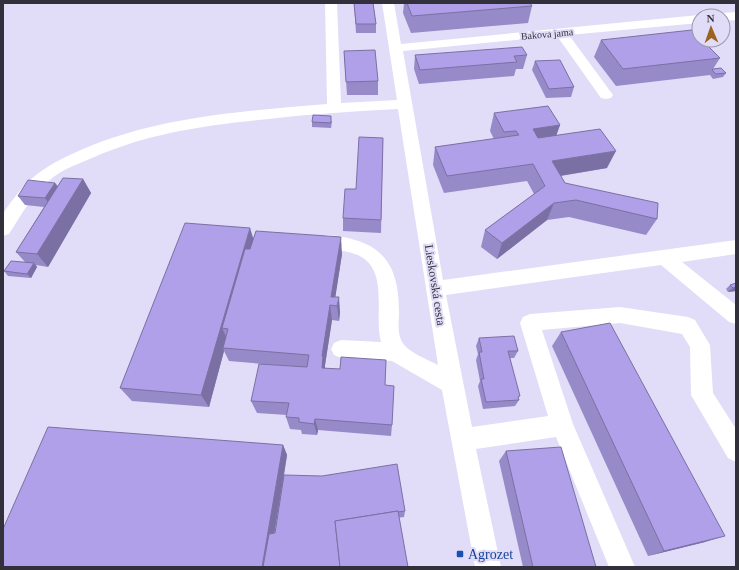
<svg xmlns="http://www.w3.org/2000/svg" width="739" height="570" font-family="'Times New Roman',serif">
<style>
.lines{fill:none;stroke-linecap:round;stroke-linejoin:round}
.minor{fill:#fff;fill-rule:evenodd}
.wall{fill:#978ac8;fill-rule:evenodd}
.shaded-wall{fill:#7b70a3}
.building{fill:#b0a0e9;stroke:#7b70a3}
.transit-dot{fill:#1a4fb4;stroke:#e1dcf7;stroke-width:1.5}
.labels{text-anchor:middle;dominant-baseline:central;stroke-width:4;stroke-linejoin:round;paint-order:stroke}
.far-street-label{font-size:10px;fill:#32313b;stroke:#e1dcf7}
.street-label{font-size:12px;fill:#32313b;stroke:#e1dcf7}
.near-transit-label{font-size:14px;fill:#164399;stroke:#e1dcf7;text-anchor:start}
</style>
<rect width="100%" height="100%" fill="#e1dcf7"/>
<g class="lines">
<g class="minor">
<path d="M325,3H337L341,103L397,100L382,3H394L401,44L699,15L702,16H699V23L569,35L613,95L611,98L606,99L601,98L557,36L403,51L443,280L736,240V254L682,262L736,305V324L729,322L661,265L446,295L472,427L548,416L520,323L523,317L530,314L620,307L688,317L695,320L710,345L713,393L736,429V462L728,458L691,395L690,347L682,334L620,323L542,330L573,424L635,567H609L556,437L476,449L501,567H475L442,390L392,361L341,358L334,355L331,349L334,343L341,340L381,342C373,314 391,267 355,254C340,248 324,252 310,247L307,242L310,237C323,233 342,236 355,240C391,250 399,278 399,312C399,321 397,333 402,342C409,353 427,359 438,365L398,109C355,111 312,114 268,119C207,125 148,133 92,158C78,164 63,169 51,179C33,193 22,214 9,234L3,236C3,230 1,220 3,215C5,209 11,202 15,197C33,172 56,161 83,149C160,116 244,111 327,104Z"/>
<polygon points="736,12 736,20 723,21 723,16 718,16 723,13"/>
</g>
</g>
<g class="wall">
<polygon points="354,3 373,3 376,24 376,33 356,33"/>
<polygon points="404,3 530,3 532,6 528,23 411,33 403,13"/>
<polygon points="601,40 720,58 713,69 726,73 723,77 713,79 710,75 616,86 594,57"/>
<polygon points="344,51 378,81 378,95 347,95"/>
<polygon points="415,55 527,55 523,69 516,69 514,76 419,84 414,69"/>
<polygon points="535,61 574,87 571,97 546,98 532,70"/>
<polygon points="494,113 560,125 556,135 607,168 561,176 565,183 657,219 646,235 569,217 547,220 497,259 481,247 485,230 534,194 527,181 444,193 433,165 435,147 494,139 490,131"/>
<polygon points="332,121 331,128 312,127 312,122"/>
<polygon points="383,138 381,233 343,231 343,218 356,189"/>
<polygon points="83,179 91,193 48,267 36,265 37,267 31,278 8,276 4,271 25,262 16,252 44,207 25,205 18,196 55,183 58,186"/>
<polygon points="253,239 342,254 335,297 340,312 339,321 332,320 325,365 325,368 385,385 392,425 391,436 318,430 317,435 302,434 301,430 290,429 286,417 287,415 257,413 251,401 286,366 229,361 224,351 209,407 132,401 120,388"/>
<polygon points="730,285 736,291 728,292 726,289"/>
<polygon points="561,332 705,542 648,556 552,346"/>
<polygon points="479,338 518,351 514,358 510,358 519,400 515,406 483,409 478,386 480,381 476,360 478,354 476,346"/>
<path d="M283,445L287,455L284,475L405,511L404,517L3,567ZM283,481L275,533H274Z"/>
<polygon points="506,451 596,567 523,567 499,461"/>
</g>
<g class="shaded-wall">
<polygon points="560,125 554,142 527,146 533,129"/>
<polygon points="616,151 607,168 546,178 552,161"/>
<polygon points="83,179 91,193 48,267 37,254"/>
<polygon points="55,183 61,192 51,207 45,198"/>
<polygon points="554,203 547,220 497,259 502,243"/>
<polygon points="250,228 255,244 228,329 222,328 228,341 223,348 224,351 209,407 201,395"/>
<polygon points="341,237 342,254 334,306 331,297"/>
<polygon points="34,263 37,267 31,278 27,274"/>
<polygon points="736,287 736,291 728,292 733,288"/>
<polygon points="339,297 340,312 339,321 337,306"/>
<polygon points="330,305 332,320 325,365 325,370 322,368 322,356"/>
<polygon points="315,419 318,430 317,435 314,424"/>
<polygon points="283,445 287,455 269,567 262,567"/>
<polygon points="725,536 705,542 648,556 664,551"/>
</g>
<g class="building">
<polygon points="354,3 373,3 376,24 356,24"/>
<polygon points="407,3 530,3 532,6 412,16"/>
<polygon points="692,30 699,37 699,40 702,40 720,58 623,69 601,40"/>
<polygon points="522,47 527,55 514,56 517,62 420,70 415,55"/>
<polygon points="375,50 378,81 346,82 344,51"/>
<polygon points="560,60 574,87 549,89 535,61"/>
<polygon points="721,68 726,73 716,74 712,70 713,69"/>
<polygon points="548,106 560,125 533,129 538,138 600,129 616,151 552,161 565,183 658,203 657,219 576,200 554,203 502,243 485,230 545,186 533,164 447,176 435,147 519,135 516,131 504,132 494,113"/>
<polygon points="313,115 331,116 331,123 312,122"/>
<polygon points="359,137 383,138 381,220 343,218 345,189 356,189"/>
<polygon points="63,178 83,179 37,254 16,252"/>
<polygon points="28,180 55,183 45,198 18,196"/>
<polygon points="185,223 250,228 201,395 120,388"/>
<polygon points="256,231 341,237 331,297 339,297 337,306 330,305 322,356 323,356 322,368 340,369 341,357 386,360 385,385 394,386 392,425 315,419 314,424 299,422 299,418 286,417 289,403 251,401 259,364 307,367 309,355 223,348 228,329 222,328 245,249 250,249"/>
<polygon points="11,261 34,263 27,274 4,271"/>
<polygon points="736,283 736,287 733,288 730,285"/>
<polygon points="610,323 725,536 664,551 561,332"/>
<polygon points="514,336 518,351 508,351 520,396 518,397 519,400 486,402 481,379 484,379 479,352 482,352 479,338"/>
<polygon points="48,427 283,445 262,567 3,567 3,529"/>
<polygon points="561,447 596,567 533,567 506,451"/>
<polygon points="397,464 405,511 398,512 398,511 335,521 340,567 263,567 269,534 275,533 284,475 322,476"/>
<polygon points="398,511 408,567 340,567 335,521"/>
</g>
<rect class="transit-dot" x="456" y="550" width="8" height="8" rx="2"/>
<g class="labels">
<g class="far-street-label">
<text transform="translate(547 34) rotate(-5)">Bakova jama</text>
</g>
<g class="street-label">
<text transform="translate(435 285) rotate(81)">Lieskovská cesta</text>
</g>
<g class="near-transit-label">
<text x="468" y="554">Agrozet</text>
</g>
</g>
<rect width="739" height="570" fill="none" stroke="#32313b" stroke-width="8"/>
<g transform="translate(711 28) rotate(358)"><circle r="19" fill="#e1dcf7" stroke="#9b98ac"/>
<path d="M0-3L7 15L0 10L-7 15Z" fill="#9a631e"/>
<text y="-6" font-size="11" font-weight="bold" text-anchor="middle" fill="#32313b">N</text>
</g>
</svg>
